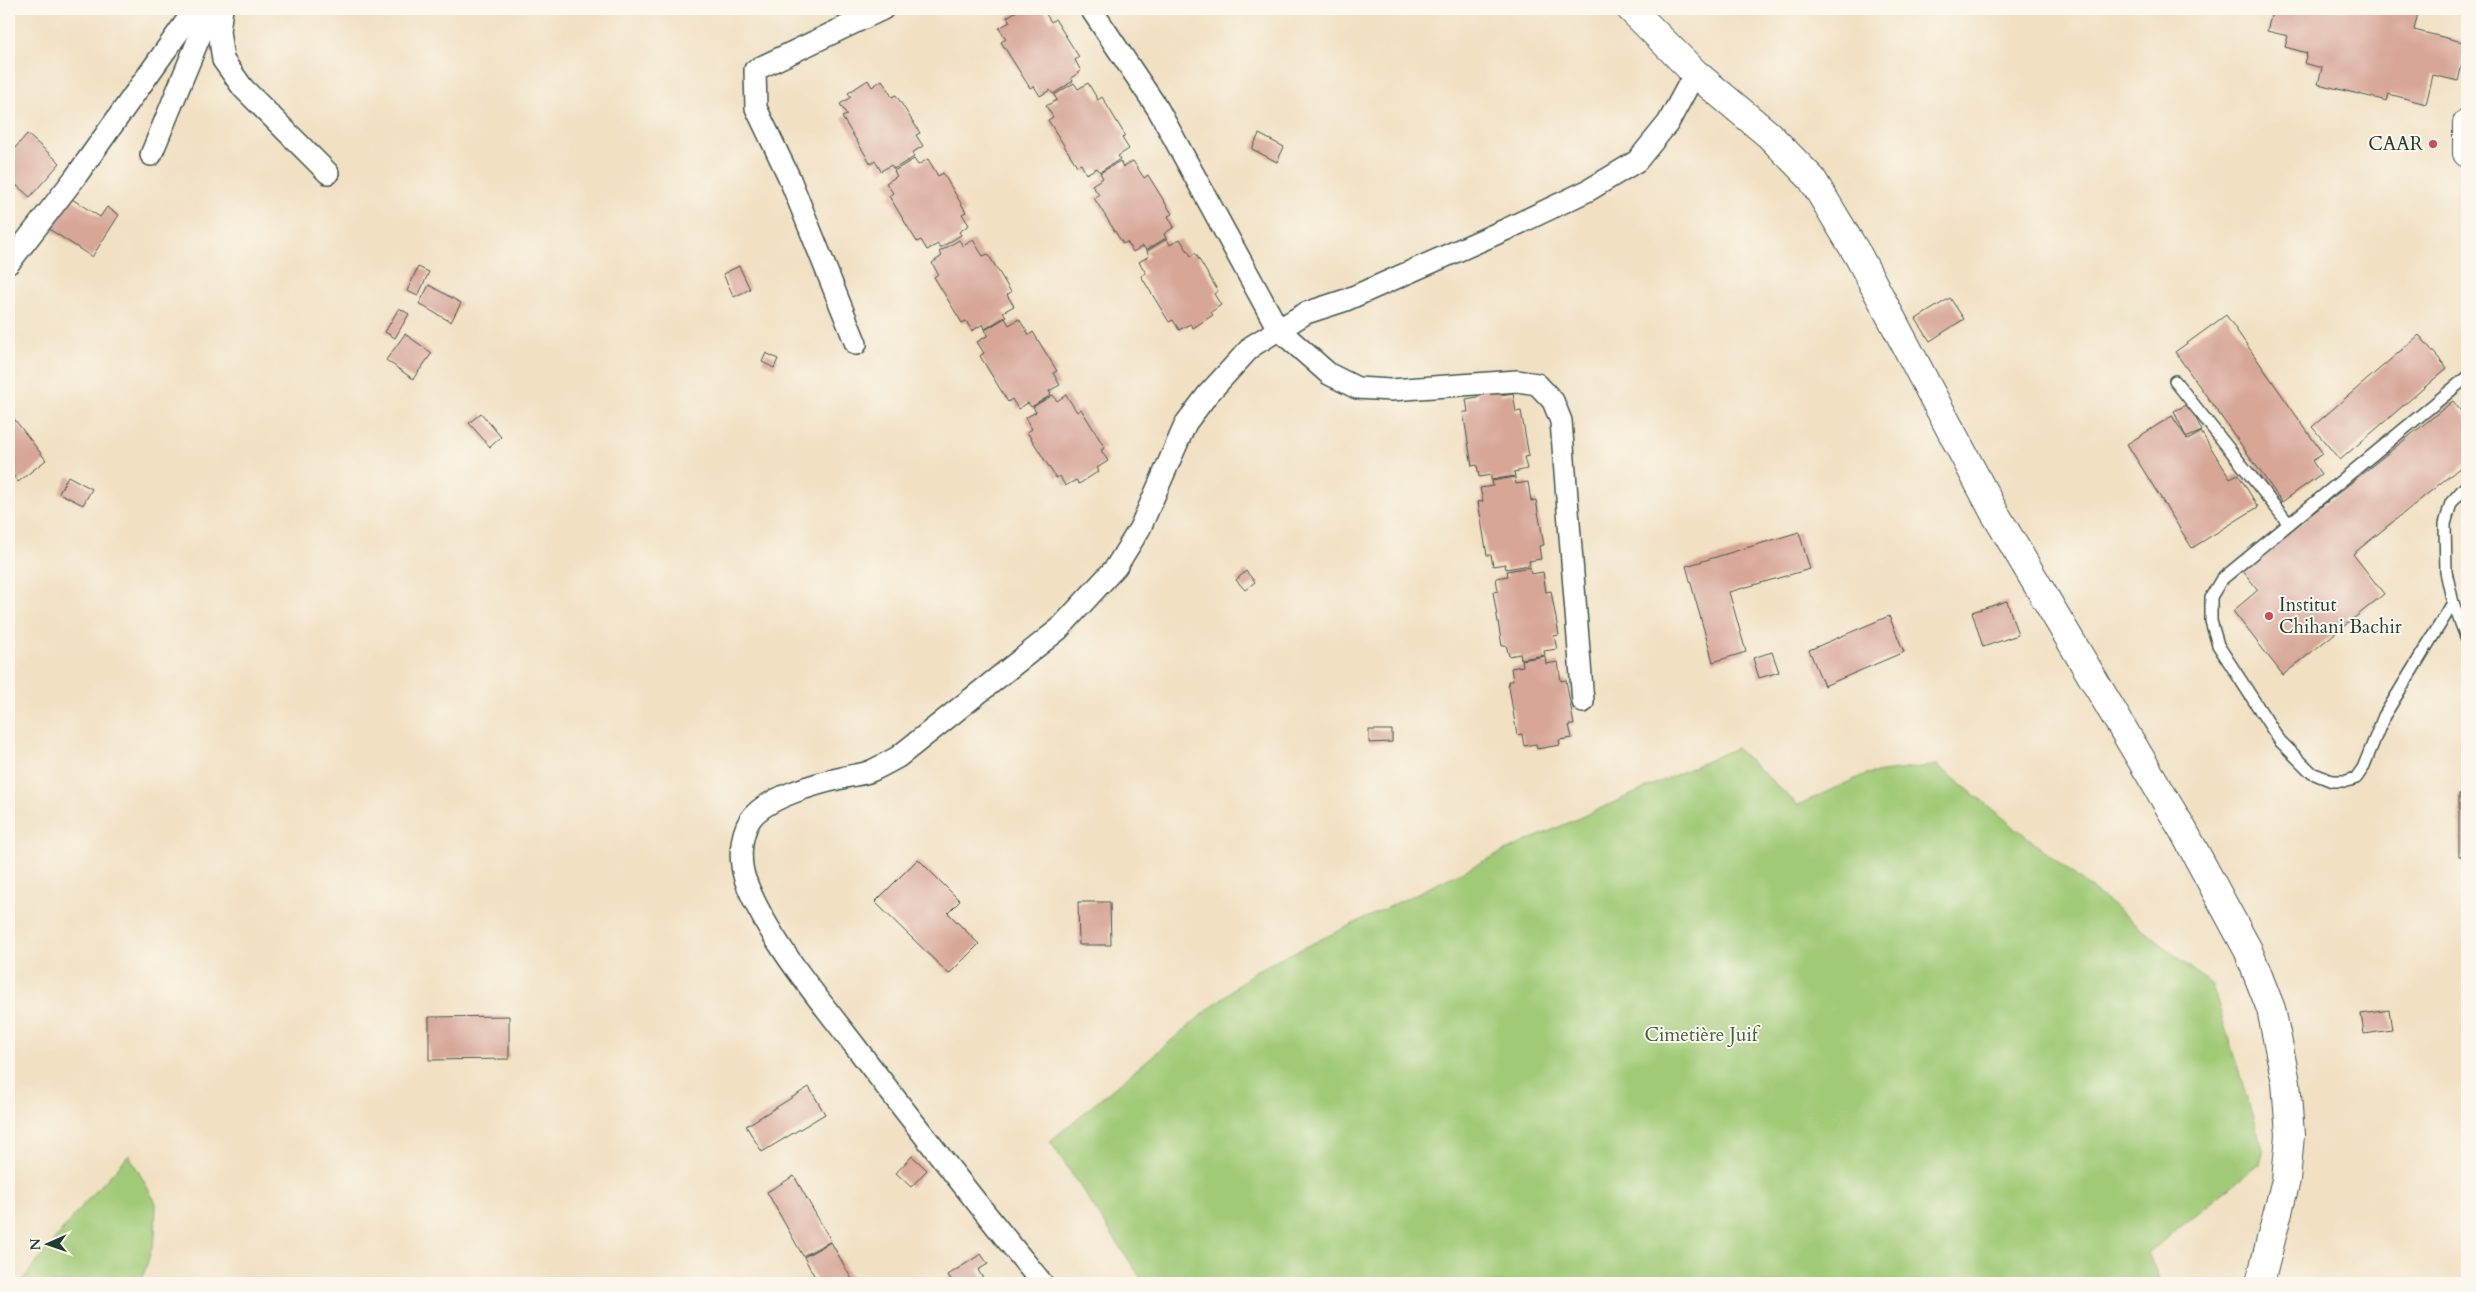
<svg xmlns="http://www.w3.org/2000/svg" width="2476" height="1292" font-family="Cardo,serif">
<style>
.green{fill:#a1ca77;stroke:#608456}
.building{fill:#d7a697}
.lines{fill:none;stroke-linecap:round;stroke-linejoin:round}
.lane-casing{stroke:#3e5549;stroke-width:14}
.street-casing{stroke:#3e5549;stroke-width:24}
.secondary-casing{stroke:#3e5549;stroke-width:30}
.lane{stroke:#fff;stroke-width:11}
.street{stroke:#fff;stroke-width:21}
.secondary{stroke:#fff;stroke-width:28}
.poi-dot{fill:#d1495b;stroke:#fbf7ec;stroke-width:2}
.labels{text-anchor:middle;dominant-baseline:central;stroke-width:4;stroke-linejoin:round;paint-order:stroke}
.poi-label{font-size:19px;fill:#1f3d34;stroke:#fbf7ec;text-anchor:end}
.park-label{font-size:19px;fill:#406045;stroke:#fbf7ec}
</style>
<rect width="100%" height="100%" fill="#fbf7ec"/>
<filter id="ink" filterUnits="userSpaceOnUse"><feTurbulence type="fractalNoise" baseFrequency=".02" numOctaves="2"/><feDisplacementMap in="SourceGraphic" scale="10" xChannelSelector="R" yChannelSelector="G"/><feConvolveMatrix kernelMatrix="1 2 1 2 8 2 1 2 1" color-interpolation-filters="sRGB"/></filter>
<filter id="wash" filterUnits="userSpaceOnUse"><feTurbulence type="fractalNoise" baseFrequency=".0096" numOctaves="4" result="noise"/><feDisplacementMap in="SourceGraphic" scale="20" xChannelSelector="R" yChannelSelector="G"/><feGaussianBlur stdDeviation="1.12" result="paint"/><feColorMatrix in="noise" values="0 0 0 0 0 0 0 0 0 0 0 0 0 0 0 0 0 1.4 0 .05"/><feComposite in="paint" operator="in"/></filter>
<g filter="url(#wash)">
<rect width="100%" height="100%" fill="#f1e0c2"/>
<g class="green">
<polygon points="1736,748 1798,805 1866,774 1937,765 2212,985 2263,1150 2259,1164 2148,1253 2161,1283 1144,1283 1050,1141 1255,971 1505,851"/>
<polygon points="129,1155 156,1203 155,1238 141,1283 20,1283 82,1206"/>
</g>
<g id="blocks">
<g class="building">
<polygon points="1020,9 1029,9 1030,11 1043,9 1051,22 1055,19 1079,57 1075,60 1081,71 1071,78 1073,81 1053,94 1050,90 1040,96 1034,86 1030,88 1001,42 1006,39 999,28 1010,22 1007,17"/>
<polygon points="2273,9 2419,9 2414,30 2467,43 2458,81 2433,75 2426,104 2389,94 2387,101 2318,84 2322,68 2304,63 2307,53 2285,47 2288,36 2267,31"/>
<polygon points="868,80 872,87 882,80 892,97 896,95 920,133 916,135 923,146 912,153 914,157 894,169 891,165 881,171 875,161 871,164 842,117 847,115 840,104 851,97 848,93"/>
<polygon points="1074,83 1078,89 1088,83 1098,100 1102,97 1125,135 1122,138 1129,149 1118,156 1120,159 1100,172 1097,168 1086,174 1081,164 1077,166 1048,120 1053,117 1046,106 1057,100 1054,95"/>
<polygon points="27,134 60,163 30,197 9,179 9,155"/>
<polygon points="1259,134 1284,147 1277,162 1252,149"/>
<polygon points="914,159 918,165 928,159 938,176 943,173 966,212 962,214 969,225 959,232 961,235 940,248 938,244 927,250 921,240 917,242 889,196 893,193 886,183 897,176 894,171"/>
<polygon points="1120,161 1123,167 1133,161 1144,178 1148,175 1172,214 1168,216 1174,227 1164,234 1166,238 1146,250 1143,246 1133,252 1127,242 1123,244 1094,198 1099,195 1092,185 1103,178 1100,173"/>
<polygon points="67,196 100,217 107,207 119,215 92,257 46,227"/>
<polygon points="1167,239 1170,245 1180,239 1191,256 1195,253 1218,291 1214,294 1221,305 1211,312 1213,315 1193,328 1190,324 1179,330 1173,320 1169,322 1141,276 1146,273 1139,262 1149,256 1147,251"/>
<polygon points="959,240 963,246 973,240 983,256 988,254 1011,292 1007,295 1014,306 1003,312 1006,316 985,329 983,324 972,331 966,321 962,323 934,277 938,274 932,263 942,256 939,252"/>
<polygon points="739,266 750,289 734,297 723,274"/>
<polygon points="418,267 429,272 418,296 407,291"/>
<polygon points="429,285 461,303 451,322 419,304"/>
<polygon points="1950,298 1964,319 1930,341 1916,319"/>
<polygon points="399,308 409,314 395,338 385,332"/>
<polygon points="2226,315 2323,454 2312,461 2321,474 2282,502 2175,352"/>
<polygon points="1005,318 1009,325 1019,319 1029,335 1033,332 1057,371 1053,373 1060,385 1049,391 1051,395 1031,407 1028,403 1018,409 1012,399 1008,402 980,356 984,353 977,342 988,335 985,330"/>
<polygon points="405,334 432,353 413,379 386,360"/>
<polygon points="2419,335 2447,368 2340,460 2312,427"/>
<polygon points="766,353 778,359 774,368 762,362"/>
<polygon points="1500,387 1501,395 1513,393 1516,412 1521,411 1529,456 1524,457 1527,469 1514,472 1515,476 1491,480 1491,475 1479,477 1477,465 1472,466 1463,412 1468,412 1466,399 1478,397 1477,392"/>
<polygon points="1053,395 1057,401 1066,395 1077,412 1081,409 1105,448 1101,450 1108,461 1097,468 1099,471 1079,484 1076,480 1065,486 1060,476 1056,478 1027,432 1032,429 1025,418 1036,412 1033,407"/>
<polygon points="2453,401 2467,419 2467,462 2353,554 2384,594 2283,675 2233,611 2258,590 2242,570"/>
<polygon points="2189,404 2202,431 2186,438 2188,440 2201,432 2230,478 2238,474 2258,507 2192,548 2127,444 2172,416 2186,437 2174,411"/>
<polygon points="481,413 501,437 490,447 469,423"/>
<polygon points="12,416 46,460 18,482 9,470 9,419"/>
<polygon points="68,476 92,489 83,505 59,493"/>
<polygon points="1515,477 1516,484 1528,482 1531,501 1536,500 1544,545 1539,546 1541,559 1529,561 1530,565 1506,569 1505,564 1493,566 1491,555 1487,555 1478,502 1483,501 1480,488 1493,486 1492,481"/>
<polygon points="1799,532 1810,569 1729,592 1746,652 1713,662 1686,566"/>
<polygon points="1530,567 1531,574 1543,572 1546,592 1551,591 1559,635 1554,636 1557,649 1544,651 1545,655 1521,659 1520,654 1509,656 1506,645 1502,646 1493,592 1498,591 1496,578 1508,576 1507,571"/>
<polygon points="1246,571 1255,582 1245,590 1236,580"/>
<polygon points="2007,601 2018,635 1983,647 1972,612"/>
<polygon points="1889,616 1904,652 1824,686 1809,650"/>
<polygon points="1772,652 1779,672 1759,678 1753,658"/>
<polygon points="1545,656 1546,664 1558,662 1561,681 1566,680 1574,725 1569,725 1572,738 1559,740 1560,745 1537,749 1536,744 1524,746 1522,734 1517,735 1508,681 1513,681 1511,668 1523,666 1522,660"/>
<polygon points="1369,730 1392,730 1392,742 1369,743"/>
<rect x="2459" y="794" width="8" height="62"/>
<polygon points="918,859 960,901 948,913 979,944 949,974 875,902"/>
<polygon points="1078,902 1110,902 1111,945 1079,945"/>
<polygon points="2389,1010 2392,1030 2364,1034 2361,1014"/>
<polygon points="509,1016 509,1059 429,1060 429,1017"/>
<polygon points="809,1087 825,1114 762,1152 746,1126"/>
<polygon points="912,1156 927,1170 911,1187 896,1173"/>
<polygon points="794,1176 831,1241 803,1256 767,1192"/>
<polygon points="831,1242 854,1283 818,1283 804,1257"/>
<polygon points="981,1254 988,1264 978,1270 986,1283 953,1283 948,1275"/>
</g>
</g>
</g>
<g filter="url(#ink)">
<use href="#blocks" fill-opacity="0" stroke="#3e5549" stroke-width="1"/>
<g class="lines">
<g class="lane-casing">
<g id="lane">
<polyline points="2175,381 2289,524"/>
<polyline points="2467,485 2451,503 2445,524 2446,572 2453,603 2467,639"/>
<polyline points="2453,603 2384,716 2363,768 2356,778 2347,781 2332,781 2312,773 2280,741 2218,645 2211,621 2211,597 2221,580 2467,377"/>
</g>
</g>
<g class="street-casing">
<g id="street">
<polyline points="222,9 219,31 223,60 243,88 328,173"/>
<polyline points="1091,9 1158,109 1278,329 1329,374 1357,388 1391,390 1517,381 1537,384 1553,401 1561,421 1583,702"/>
<polyline points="151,155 211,9"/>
<polyline points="9,263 74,179 195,9"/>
<polyline points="856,344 789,177 756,108 755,70 883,9"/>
<path d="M1042,1283C978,1205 916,1126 855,1046C818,998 765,935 745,879C739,861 740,836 750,820C764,798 818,783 842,778C851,775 862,775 871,771C880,767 889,762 898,757L1059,629L1116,567L1140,528L1186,423L1208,394L1252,346L1306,313L1346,300L1507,229L1589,190L1637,161L1668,123L1695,73"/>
</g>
</g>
<g class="secondary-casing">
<g id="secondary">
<polyline points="1631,9 1695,73 1769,135 1812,179 1859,257 1993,510 2183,830 2248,950 2271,1009 2286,1082 2290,1135 2286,1180 2260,1283"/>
<polyline points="2467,123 2467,153"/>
</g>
</g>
<use href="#lane" class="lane"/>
<use href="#street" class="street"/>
<use href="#secondary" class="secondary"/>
</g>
</g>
<g class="poi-dot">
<circle cx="2433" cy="144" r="5"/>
<circle cx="2269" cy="616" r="5"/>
</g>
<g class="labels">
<g class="poi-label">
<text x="2423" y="144">CAAR</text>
<text x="2279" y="605" text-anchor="start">Institut<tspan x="2279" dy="22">Chihani Bachir</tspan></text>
</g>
<g class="park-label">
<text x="1701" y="1035">Cimetière Juif</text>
</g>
</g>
<rect width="2476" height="1292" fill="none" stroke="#fbf7ec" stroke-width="30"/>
<g transform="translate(48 1244) rotate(268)" stroke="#fbf7ec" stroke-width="4" paint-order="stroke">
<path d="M0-4L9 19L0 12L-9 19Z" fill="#1f3d34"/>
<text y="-8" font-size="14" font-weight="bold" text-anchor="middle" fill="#1f3d34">N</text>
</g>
</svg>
